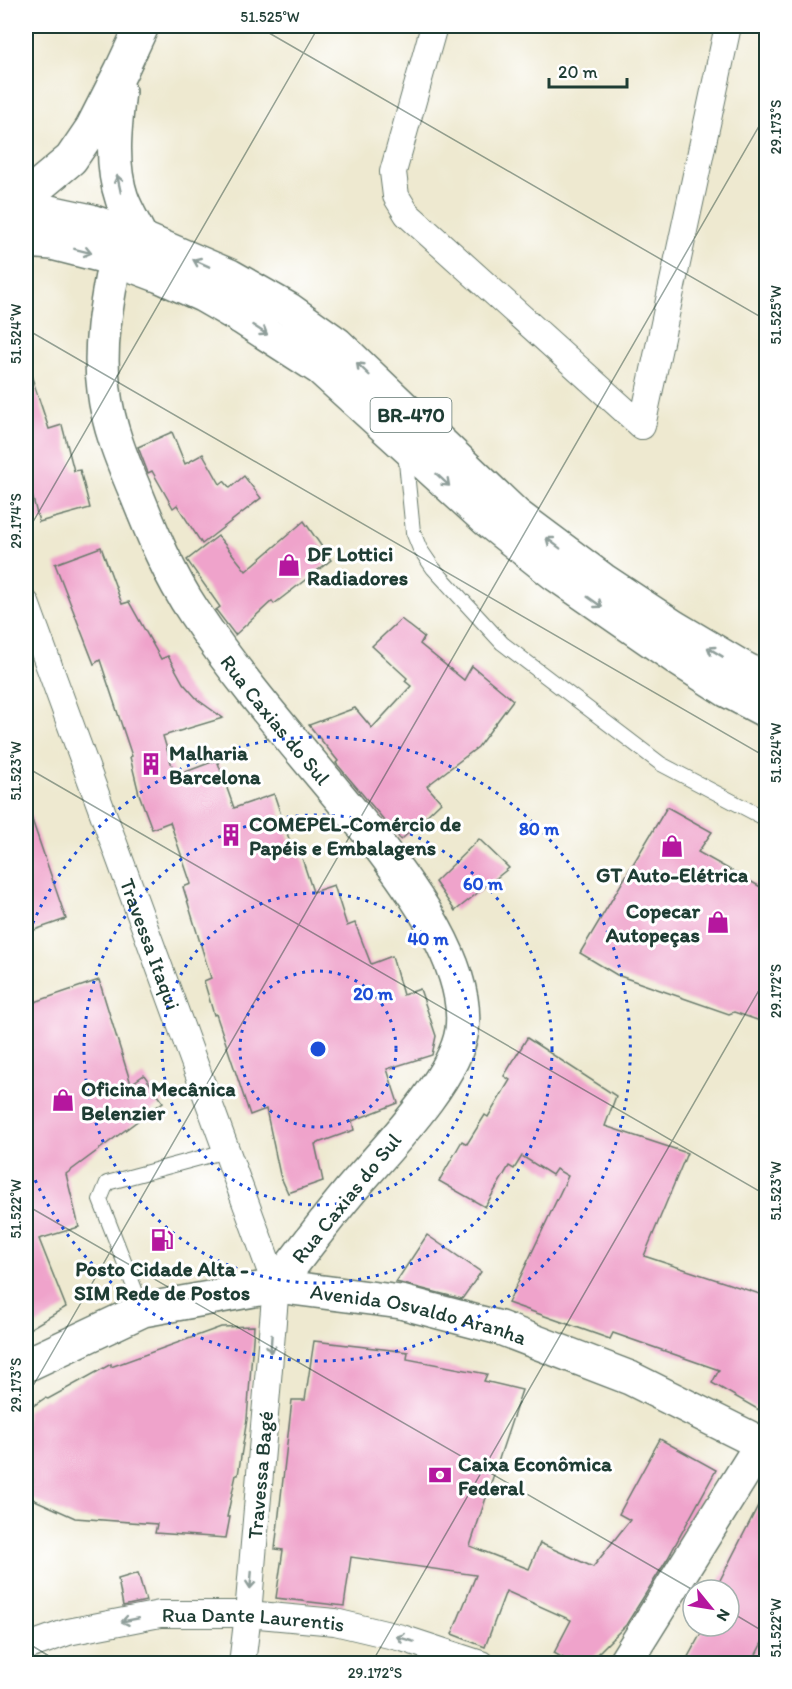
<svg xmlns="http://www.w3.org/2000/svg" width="792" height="1689" font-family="Itim,sans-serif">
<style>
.building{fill:#efa3cb}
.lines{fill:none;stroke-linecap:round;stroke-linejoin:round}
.service-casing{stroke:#67796b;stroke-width:16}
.minor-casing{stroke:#67796b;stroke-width:28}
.tertiary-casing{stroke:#67796b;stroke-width:36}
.secondary-casing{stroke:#67796b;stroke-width:36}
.trunk-casing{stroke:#67796b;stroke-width:36}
.service{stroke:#fff;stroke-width:14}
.minor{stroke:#fff;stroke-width:26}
.tertiary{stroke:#fff;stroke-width:33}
.secondary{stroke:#fff;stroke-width:33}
.trunk{stroke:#fff;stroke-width:33}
.oneway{stroke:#8f9e9a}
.ticks{fill:none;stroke:#1f3d34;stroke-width:1.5;stroke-opacity:0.45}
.ring{fill:none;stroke:#1d4ed8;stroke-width:3;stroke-dasharray:3 6}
.labels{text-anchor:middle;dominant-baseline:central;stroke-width:6;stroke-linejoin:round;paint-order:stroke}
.shield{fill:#fff;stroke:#627771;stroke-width:1.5}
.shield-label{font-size:20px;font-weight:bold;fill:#1f3d34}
.poi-label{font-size:21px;font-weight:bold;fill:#1f3d34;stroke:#fff;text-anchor:start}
.street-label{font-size:21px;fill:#1f3d34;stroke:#fff}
.centre{fill:#1d4ed8;stroke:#fff;stroke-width:3}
.ring-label{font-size:18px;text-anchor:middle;font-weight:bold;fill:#1d4ed8;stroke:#fff;stroke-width:6;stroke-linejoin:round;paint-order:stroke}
.neatline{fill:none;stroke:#1f3d34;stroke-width:2}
.ticks-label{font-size:15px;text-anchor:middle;fill:#1f3d34}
</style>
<rect width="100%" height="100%" fill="#fff"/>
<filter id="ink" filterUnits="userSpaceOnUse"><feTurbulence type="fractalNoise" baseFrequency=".0167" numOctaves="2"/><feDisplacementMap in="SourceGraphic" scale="12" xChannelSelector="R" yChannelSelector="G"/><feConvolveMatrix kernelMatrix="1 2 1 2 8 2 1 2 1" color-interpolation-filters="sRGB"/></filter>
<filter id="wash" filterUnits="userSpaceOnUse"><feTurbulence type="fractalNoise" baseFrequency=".008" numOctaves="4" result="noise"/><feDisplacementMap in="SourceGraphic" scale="24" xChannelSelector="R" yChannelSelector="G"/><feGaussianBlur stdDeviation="1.35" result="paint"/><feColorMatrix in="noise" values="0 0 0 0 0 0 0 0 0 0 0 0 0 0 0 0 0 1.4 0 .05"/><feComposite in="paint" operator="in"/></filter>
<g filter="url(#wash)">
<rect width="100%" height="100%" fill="#eee9d0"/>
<g id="blocks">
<g class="building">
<polygon points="26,369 29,369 49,429 62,425 74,471 80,470 90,508 39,522 26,471"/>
<polygon points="172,432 185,464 203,454 220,484 224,481 230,488 244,476 261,498 202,544 177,505 173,508 152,471 148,473 138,447"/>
<polygon points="304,521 331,560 274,604 272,601 235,635 216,610 220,607 187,560 218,536 246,571"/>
<polygon points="101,547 122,604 129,602 161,659 168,656 183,683 198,700 223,718 163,736 175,776 217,760 234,808 274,794 293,851 299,849 313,892 334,885 347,926 355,923 371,964 392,956 403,995 420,989 430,1018 436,1036 432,1055 387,1069 398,1103 352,1121 354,1130 315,1144 323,1181 288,1193 280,1175 266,1109 250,1115 216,1014 214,1015 204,981 211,978 183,887 191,884 170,822 152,829 139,794 130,757 132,756 100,660 94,664 55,564"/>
<polygon points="401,619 424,637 420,644 464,680 472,666 513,700 478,747 427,786 441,802 401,840 336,763 338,761 309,725 355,708 372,728 411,686 405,681 407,678 372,646"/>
<polygon points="667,807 712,832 698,852 766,890 766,1023 734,1012 729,1014 617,975 580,953"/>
<polygon points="26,811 29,811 66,919 26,933"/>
<polygon points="479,839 509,868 455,911 435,882"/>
<polygon points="99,980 131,1084 144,1075 163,1102 66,1174 79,1227 39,1239 66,1307 26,1331 26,1005"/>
<polygon points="527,1038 616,1096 605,1126 687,1153 644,1256 766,1296 766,1414 712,1383 719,1370 613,1333 610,1339 508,1303 568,1176 556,1169 552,1175 522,1156 514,1169 509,1166 485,1207 439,1181 462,1141 467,1144 485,1115 488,1117 510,1080 504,1076"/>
<polygon points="427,1235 481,1272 462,1299 396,1282"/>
<polygon points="254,1326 247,1419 238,1475 236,1475 227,1517 230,1517 226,1538 155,1533 157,1524 75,1518 26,1496 26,1411 45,1398 48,1399 111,1364 111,1367 221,1327"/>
<polygon points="314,1341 408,1352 407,1359 487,1374 484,1381 522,1390 470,1546 529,1569 540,1543 593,1567 630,1520 619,1514 660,1439 716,1470 668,1558 626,1625 587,1664 574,1664 554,1653 571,1620 506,1591 485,1647 452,1634 476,1575 351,1557 344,1606 276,1598 283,1550 275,1549 292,1400 305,1400"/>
<polygon points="766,1490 766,1635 751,1664 684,1664 705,1626 729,1626 729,1590 715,1590"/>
<polygon points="138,1573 146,1601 123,1606 118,1579"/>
</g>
</g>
</g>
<g filter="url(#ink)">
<use href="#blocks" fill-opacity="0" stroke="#67796b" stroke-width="1.5"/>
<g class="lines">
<g class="service-casing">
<g id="service">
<polyline points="405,452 413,532 420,549 433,568 502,643 661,764 766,819"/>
<polyline points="143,1310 100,1200 107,1183 226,1151"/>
</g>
</g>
<g class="minor-casing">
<g id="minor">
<polyline points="434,26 393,172 396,196 407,214 642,426 728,26"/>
<path id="s1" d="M26,603L276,1286L248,1614L242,1664"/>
<path id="s2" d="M26,1647L68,1632L160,1614H248L335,1622L402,1638L481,1664"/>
</g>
</g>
<g class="tertiary-casing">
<g id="tertiary">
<path id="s3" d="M115,259C107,302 98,346 104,390C108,426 122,460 136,493C152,533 169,575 194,612C247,692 313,763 373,838C410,886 470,966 462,1030C455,1080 383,1152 350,1191C324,1222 300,1254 276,1286"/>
<polyline points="624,1664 762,1443"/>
</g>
</g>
<g class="secondary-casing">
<g id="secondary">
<path d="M119,91C115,127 110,164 122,199C127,212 135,225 141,238"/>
<polyline points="26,192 41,184 71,159 92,128 121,71 142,26"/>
<path id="s4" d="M26,1365L143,1310L276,1286L401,1302L500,1328L630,1378L766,1446"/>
</g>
</g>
<g class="trunk-casing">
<g id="trunk">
<polyline points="26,207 91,221 141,238 230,276 288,309 337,344 516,515 603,580 674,627 743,668 766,680"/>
<polyline points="26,241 52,243 115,259 160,276 202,295 242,318 321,369 487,520 555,574 678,659 728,691 766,711"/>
</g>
</g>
<use href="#service" class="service"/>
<use href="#minor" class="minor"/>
<use href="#tertiary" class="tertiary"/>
<use href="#secondary" class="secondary"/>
<use href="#trunk" class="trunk"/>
</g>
<defs><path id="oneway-shaft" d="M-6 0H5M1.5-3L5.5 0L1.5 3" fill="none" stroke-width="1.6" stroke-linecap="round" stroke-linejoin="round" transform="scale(1.5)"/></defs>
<g class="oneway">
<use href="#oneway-shaft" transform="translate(119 184) rotate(-102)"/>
<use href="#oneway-shaft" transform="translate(83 251) rotate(14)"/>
<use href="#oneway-shaft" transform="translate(201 263) rotate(-156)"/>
<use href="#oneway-shaft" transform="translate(260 330) rotate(33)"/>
<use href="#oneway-shaft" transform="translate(363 369) rotate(-136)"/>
<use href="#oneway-shaft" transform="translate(443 480) rotate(43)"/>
<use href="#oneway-shaft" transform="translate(553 543) rotate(-143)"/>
<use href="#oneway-shaft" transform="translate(595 602) rotate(35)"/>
<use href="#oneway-shaft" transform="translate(715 652) rotate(-149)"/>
<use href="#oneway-shaft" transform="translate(271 1344) rotate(94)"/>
<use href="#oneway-shaft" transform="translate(251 1580) rotate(95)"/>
<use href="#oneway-shaft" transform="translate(130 1620) rotate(169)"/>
<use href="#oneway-shaft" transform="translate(405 1639) rotate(-163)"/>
</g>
</g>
<path class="ticks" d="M257,26L766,320M26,329L766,757M26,534L319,26M26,767L766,1195M26,1205L693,1590M26,1398L766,114M729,1611L766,1633M26,1642L62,1664M371,1664L766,978"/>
<g class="ring">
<circle cx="318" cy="1049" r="78"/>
<circle cx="318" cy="1049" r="156"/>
<circle cx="318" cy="1049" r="234"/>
<path d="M26 940A312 312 0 1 1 26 1158"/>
</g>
<defs>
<g id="shop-bare" transform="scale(1.8)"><path d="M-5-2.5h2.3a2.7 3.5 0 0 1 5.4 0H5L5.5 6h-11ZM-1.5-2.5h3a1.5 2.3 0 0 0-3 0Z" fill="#b5179e" stroke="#fff" stroke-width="2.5" paint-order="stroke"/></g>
<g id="building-bare" transform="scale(1.8)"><path d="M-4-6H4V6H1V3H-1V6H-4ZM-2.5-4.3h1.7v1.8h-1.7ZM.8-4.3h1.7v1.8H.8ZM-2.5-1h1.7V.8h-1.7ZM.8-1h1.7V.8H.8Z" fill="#b5179e" stroke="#fff" stroke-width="2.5" paint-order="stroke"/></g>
<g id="fuel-bare" transform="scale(1.8)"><path d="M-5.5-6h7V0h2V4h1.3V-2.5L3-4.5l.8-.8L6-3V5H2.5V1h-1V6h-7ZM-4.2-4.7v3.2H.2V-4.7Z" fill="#b5179e" stroke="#fff" stroke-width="2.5" paint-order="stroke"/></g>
<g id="bank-bare" transform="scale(1.8)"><path d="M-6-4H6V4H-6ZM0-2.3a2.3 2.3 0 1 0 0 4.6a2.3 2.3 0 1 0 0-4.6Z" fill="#b5179e" stroke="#fff" stroke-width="2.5" paint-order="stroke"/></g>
</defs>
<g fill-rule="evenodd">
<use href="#shop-bare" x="289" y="565"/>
<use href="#building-bare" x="151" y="764"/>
<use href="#building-bare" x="231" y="835"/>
<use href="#shop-bare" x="672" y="846"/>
<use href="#shop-bare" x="718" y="922"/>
<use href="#shop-bare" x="63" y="1100"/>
<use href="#fuel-bare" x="162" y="1240"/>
<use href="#bank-bare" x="440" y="1475"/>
</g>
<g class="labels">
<rect class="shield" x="370.5" y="398" width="81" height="34" rx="4.5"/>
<g class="shield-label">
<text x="411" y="415">BR-470</text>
</g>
<g class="poi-label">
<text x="307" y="553">DF Lottici<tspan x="307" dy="24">Radiadores</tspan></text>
<text x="169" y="752">Malharia<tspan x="169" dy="24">Barcelona</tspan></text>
<text x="249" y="823">COMEPEL-Comércio de<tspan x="249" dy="24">Papéis e Embalagens</tspan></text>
<text x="672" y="874" text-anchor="middle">GT Auto-Elétrica</text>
<text x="700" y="910" text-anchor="end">Copecar<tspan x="700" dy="24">Autopeças</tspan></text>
<text x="81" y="1088">Oficina Mecânica<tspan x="81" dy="24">Belenzier</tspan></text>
<text x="162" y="1268" text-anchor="middle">Posto Cidade Alta -<tspan x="162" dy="24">SIM Rede de Postos</tspan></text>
<text x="458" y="1463">Caixa Econômica<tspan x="458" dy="24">Federal</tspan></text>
</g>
<g class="street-label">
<text stroke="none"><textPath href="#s3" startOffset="508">Rua Caxias do Sul</textPath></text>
<text stroke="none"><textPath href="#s1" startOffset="363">Travessa Itaqui</textPath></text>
<text transform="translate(346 1198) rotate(-51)">Rua Caxias do Sul</text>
<text stroke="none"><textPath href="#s4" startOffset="410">Avenida Osvaldo Aranha</textPath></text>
<text transform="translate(260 1475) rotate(-85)">Travessa Bagé</text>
<text stroke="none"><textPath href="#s2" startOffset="232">Rua Dante Laurentis</textPath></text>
</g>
</g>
<circle cx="318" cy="1049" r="9" class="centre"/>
<g class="ring-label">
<text x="539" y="835">80 m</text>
<text x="483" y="890">60 m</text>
<text x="428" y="945">40 m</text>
<text x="373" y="1000">20 m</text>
</g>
<rect width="792" height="1689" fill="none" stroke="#fff" stroke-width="66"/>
<g transform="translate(711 1608) rotate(120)"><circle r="28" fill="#ffffff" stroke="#a5b1ae" stroke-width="1.5"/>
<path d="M0-4.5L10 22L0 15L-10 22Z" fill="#b5179e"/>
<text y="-9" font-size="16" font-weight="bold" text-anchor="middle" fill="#1f3d34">N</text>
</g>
<path d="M549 78v9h78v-9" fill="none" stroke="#1f3d34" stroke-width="3"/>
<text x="558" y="78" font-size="18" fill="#1f3d34" stroke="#ffffff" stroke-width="4.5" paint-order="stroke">20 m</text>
<rect x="33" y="33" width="726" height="1623" class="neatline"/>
<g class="ticks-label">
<text x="270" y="22">51.525°W</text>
<text transform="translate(776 127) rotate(-90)" y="5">29.173°S</text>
<text transform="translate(776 315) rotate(-90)" y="5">51.525°W</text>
<text transform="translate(16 334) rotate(-90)" y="5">51.524°W</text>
<text transform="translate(16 521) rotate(-90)" y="5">29.174°S</text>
<text transform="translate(776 753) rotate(-90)" y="5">51.524°W</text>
<text transform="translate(16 771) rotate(-90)" y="5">51.523°W</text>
<text transform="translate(776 991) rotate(-90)" y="5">29.172°S</text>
<text transform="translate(776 1191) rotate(-90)" y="5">51.523°W</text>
<text transform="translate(16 1209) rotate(-90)" y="5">51.522°W</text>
<text transform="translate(16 1385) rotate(-90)" y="5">29.173°S</text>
<text transform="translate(776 1628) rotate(-90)" y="5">51.522°W</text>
<text x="375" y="1678">29.172°S</text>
</g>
</svg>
